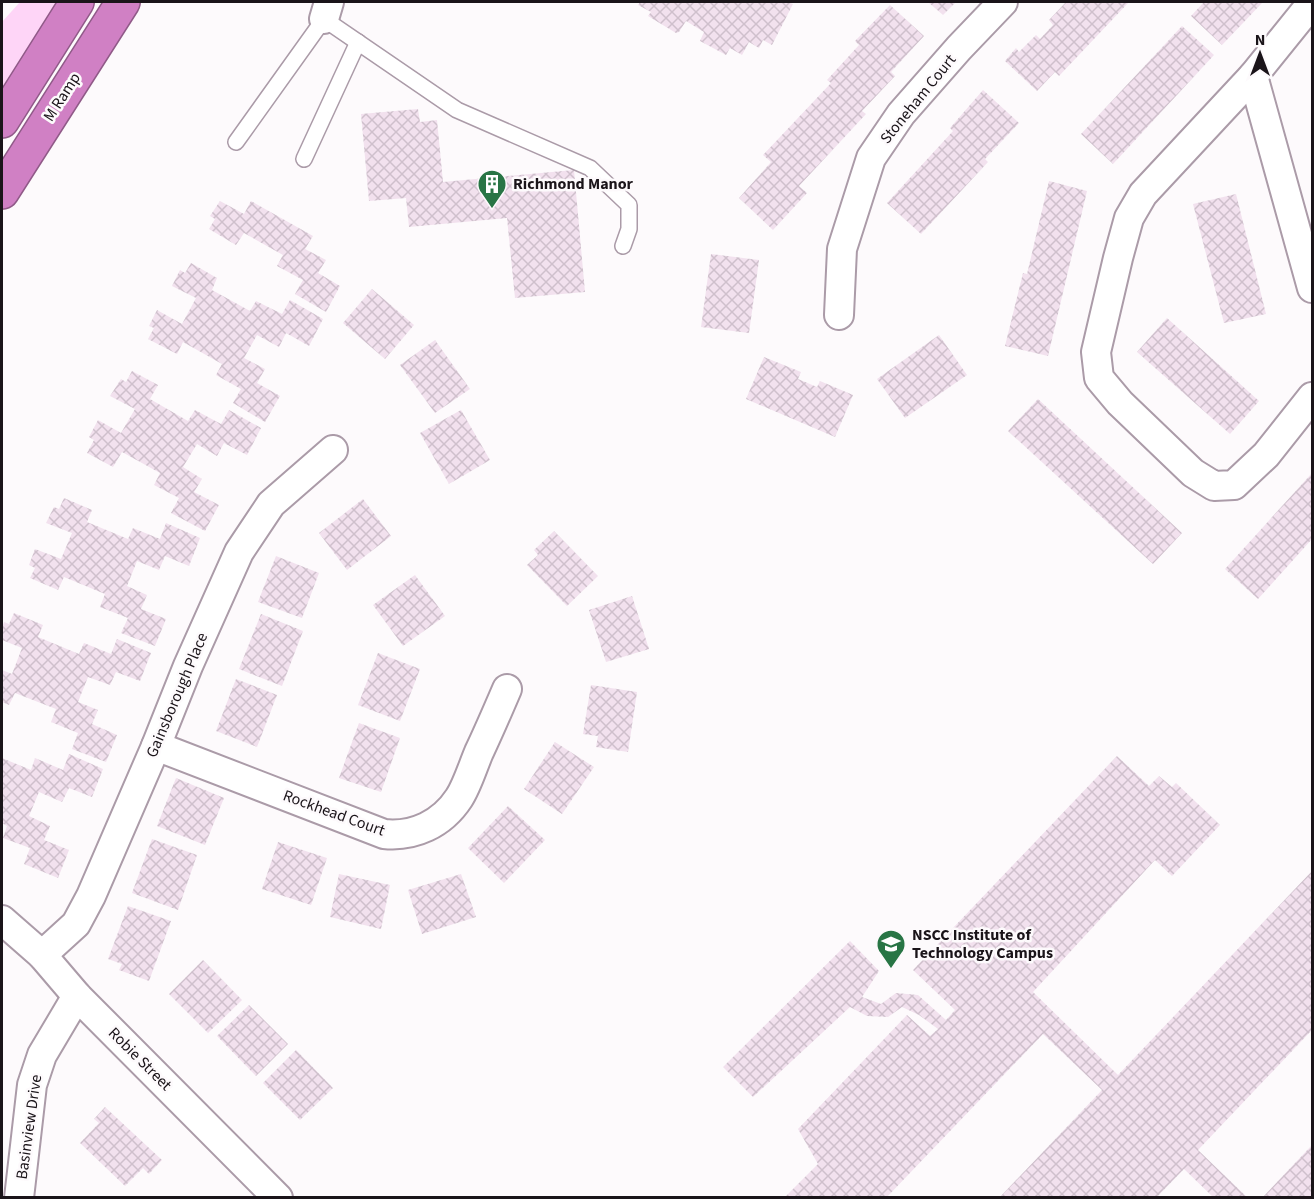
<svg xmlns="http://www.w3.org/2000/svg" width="1314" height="1199" font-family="'Source Sans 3',sans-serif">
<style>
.green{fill:#fed5f7}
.building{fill:url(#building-cross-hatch)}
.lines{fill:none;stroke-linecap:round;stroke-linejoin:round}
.service-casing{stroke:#ab9ba8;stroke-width:18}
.minor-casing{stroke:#ab9ba8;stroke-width:32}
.motorway-casing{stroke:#905a88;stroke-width:36}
.service{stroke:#fff;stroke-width:15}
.minor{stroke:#fff;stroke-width:28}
.motorway{stroke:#d080c4;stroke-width:33}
.labels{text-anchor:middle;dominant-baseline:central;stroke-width:5;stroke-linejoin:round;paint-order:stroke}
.street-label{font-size:16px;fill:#1a1419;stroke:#fdfafc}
.poi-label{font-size:16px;font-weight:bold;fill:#1a1419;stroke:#fdfafc;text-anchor:start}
</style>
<defs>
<pattern id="building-cross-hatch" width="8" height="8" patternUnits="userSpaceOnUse" patternTransform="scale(1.5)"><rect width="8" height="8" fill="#f2e1ee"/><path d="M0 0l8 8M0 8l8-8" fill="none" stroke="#cfc0cc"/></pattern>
</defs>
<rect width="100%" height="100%" fill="#fdfafc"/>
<polygon class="green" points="20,2 58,2 2,93 2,22"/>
<g class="building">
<polygon points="640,2 788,2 793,4 772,45 763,40 759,48 749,42 742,55 730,48 726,55 700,41 704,32 686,21 679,32 676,33 648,16 651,12 638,5"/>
<polygon points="928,2 956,2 943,15"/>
<polygon points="1066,2 1129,2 1059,76 1055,72 1037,91 1005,61 1016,48 1019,52 1036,35 1040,39 1053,25 1049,20"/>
<polygon points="1204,2 1263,2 1222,45 1191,16"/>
<polygon points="890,5 924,36 891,72 895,76 862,111 866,114 799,186 807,193 773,230 739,198 771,162 763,155 831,83 827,80 859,45 855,41"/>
<polygon points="1182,26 1214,55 1113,164 1081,134"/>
<polygon points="983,90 1019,123 985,159 988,162 921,234 887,203 953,131 950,128"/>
<polygon points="418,109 420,122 437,120 443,182 574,170 585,292 515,298 507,218 409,227 406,198 369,201 361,114"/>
<polygon points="1049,181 1087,191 1048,356 1005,346 1023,273 1027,274"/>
<polygon points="1236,194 1266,314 1224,323 1193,204"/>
<polygon points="220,201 244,214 251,201 313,236 305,249 326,260 318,273 340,286 326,312 295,294 303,280 277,266 283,255 244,233 236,245 209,229 215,219 210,216"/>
<polygon points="711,254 759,260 749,333 701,327"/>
<polygon points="191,263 217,278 212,290 250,311 256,301 282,314 290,300 323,319 309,346 286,333 279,347 257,335 244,358 265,369 257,383 280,396 265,422 233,403 241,389 216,375 222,364 183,342 177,354 148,339 154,328 149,326 157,310 182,324 196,298 172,286 180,270 185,273"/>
<polygon points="372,289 414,325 385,359 343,323"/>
<polygon points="1167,318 1259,401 1230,434 1137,352"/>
<polygon points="939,335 967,375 905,418 877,379"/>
<polygon points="435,340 470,389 435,413 400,365"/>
<polygon points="764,357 801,372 798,379 817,387 820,381 853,395 835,437 746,399"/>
<polygon points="132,371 158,385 150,399 188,421 195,410 221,424 229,410 261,428 247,455 224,443 217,456 197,444 183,467 202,479 194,492 219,505 205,531 171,513 179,498 154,485 160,473 122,452 113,467 87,453 94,440 89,437 98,420 121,433 135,409 110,396 121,379 126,382"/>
<polygon points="1038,399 1182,533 1153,564 1008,431"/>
<polygon points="461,410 490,460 449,484 420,433"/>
<polygon points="1312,473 1312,539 1258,599 1225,569"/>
<polygon points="64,498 92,510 87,522 128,539 133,528 160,539 166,523 200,538 189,566 165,556 159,570 137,561 127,586 147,595 141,609 166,619 155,646 121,633 128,618 100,607 105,594 64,577 58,590 30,578 35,568 29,565 35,549 61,559 72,533 46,523 54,507 59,509"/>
<polygon points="363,499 391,536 347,570 319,533"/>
<polygon points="554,531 598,576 567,606 527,565 538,555 534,550"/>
<polygon points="276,556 319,573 302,618 258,602"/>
<polygon points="415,575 445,616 403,646 373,605"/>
<polygon points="632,596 649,649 606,662 589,610"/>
<polygon points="14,613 43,625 38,637 79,654 84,643 111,654 117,639 151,653 140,681 116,672 110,685 88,677 78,702 98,710 92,724 117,735 106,762 72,749 78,733 51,722 56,709 15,693 9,705 2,702 2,670 12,674 22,648 2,640 2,628 4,622 9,624"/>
<polygon points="261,614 303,631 282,686 239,669"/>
<polygon points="378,653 420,669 400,721 358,705"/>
<polygon points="236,679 277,695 257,747 216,731"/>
<polygon points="591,685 637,692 628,752 596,747 598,736 583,734"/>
<polygon points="359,723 400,738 381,792 339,778"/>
<polygon points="555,742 594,767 562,814 524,789"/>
<polygon points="69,754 103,769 92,797 69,788 62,802 39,792 29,816 50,826 44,840 69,850 58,878 24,864 30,848 3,838 7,826 2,823 2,758 31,770 35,758 63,770"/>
<polygon points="1117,756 1149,786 1159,776 1172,787 1176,783 1220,825 1172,876 1155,860 1033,992 1118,1075 1312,871 1312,1030 1198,1150 1248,1198 1214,1198 1184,1169 1156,1198 999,1198 1102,1090 1043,1034 886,1198 784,1198 818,1164 798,1129 907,1015 930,1036 938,1029 919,1015 902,1007 888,1017 867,1016 850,1007 753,1097 723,1067 850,941 879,971 862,997 881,1004 896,993 918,995 946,1020 955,1010 913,970"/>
<polygon points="176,778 224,798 205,845 157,826"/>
<polygon points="508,806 545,840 504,883 468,848"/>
<polygon points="152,839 197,855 178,910 132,893"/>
<polygon points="278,842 327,858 311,905 262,889"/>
<polygon points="339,874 390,885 381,929 330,917"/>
<polygon points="461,874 476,917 422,934 408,890"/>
<polygon points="128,906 171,921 149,981 119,970 122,964 108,959"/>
<polygon points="203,960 242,1000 208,1033 169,994"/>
<polygon points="249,1005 288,1044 256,1076 217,1036"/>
<polygon points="296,1050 333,1088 300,1120 263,1083"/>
<polygon points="105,1107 162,1160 149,1174 143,1168 125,1186 80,1143 99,1123 94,1119"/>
<polygon points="1312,1145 1312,1198 1262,1198"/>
</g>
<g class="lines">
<g class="service-casing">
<g id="service">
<polyline points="236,142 324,19 457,110 590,168 629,205 629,229 623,246"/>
<polyline points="304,159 358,42"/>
</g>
</g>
<g class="minor-casing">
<g id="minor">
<polyline points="1312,3 1253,76 1143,194 1129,218 1118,258 1096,352 1099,378 1120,403 1193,473 1214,486 1234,485 1266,455 1312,397"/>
<polyline points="324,19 329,2"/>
<polyline points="1253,76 1312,288"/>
<polyline points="839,315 842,249 871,158 901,114 959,48 1003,2"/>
<path d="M156,746L384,834C414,837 442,824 459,798C467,786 473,766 479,752C489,731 498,710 507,689"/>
<polyline points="2,920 42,955 77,996 278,1198"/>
<polyline points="42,955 76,924 91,896 156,746 188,666 239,552 271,504 333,450"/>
<polyline points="19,1198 32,1085 42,1055 77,996"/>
</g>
</g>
<g class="motorway-casing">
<g id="motorway">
<polyline points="2,121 77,2"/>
<polyline points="2,192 123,2"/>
</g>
</g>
<use href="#service" class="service"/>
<use href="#minor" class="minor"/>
<use href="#motorway" class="motorway"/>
</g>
<defs>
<g id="building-pin" transform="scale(1.5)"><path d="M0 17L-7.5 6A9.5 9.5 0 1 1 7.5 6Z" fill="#287545" stroke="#fdfafc"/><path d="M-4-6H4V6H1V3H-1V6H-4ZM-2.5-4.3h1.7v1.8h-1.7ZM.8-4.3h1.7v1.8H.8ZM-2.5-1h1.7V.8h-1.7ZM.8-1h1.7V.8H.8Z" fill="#fff"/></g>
<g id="university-pin" transform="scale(1.5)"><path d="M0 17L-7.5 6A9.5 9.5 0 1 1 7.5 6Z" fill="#287545" stroke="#fdfafc"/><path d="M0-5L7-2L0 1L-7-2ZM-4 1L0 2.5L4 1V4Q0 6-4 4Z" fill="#fff"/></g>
</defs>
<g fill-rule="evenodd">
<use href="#building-pin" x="492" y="184"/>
<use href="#university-pin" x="891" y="944"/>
</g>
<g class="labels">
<g class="street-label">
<text transform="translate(62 97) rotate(-57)">M Ramp</text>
<text transform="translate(918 99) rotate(-51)">Stoneham Court</text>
<text transform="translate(177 695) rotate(-67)">Gainsborough Place</text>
<text transform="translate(334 813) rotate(20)">Rockhead Court</text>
<text transform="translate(140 1059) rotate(45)">Robie Street</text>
<text transform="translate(29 1127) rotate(-82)">Basinview Drive</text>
</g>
<g class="poi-label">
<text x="513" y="184">Richmond Manor</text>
<text x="912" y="935">NSCC Institute of<tspan x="912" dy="18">Technology Campus</tspan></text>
</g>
</g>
<rect width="1314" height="1199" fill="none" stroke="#1a1419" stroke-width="6"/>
<g transform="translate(1260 54)" stroke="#fdfafc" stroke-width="4.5" paint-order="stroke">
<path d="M0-4.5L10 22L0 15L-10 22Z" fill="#1a1419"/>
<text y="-9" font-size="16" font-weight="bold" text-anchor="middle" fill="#1a1419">N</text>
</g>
</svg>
